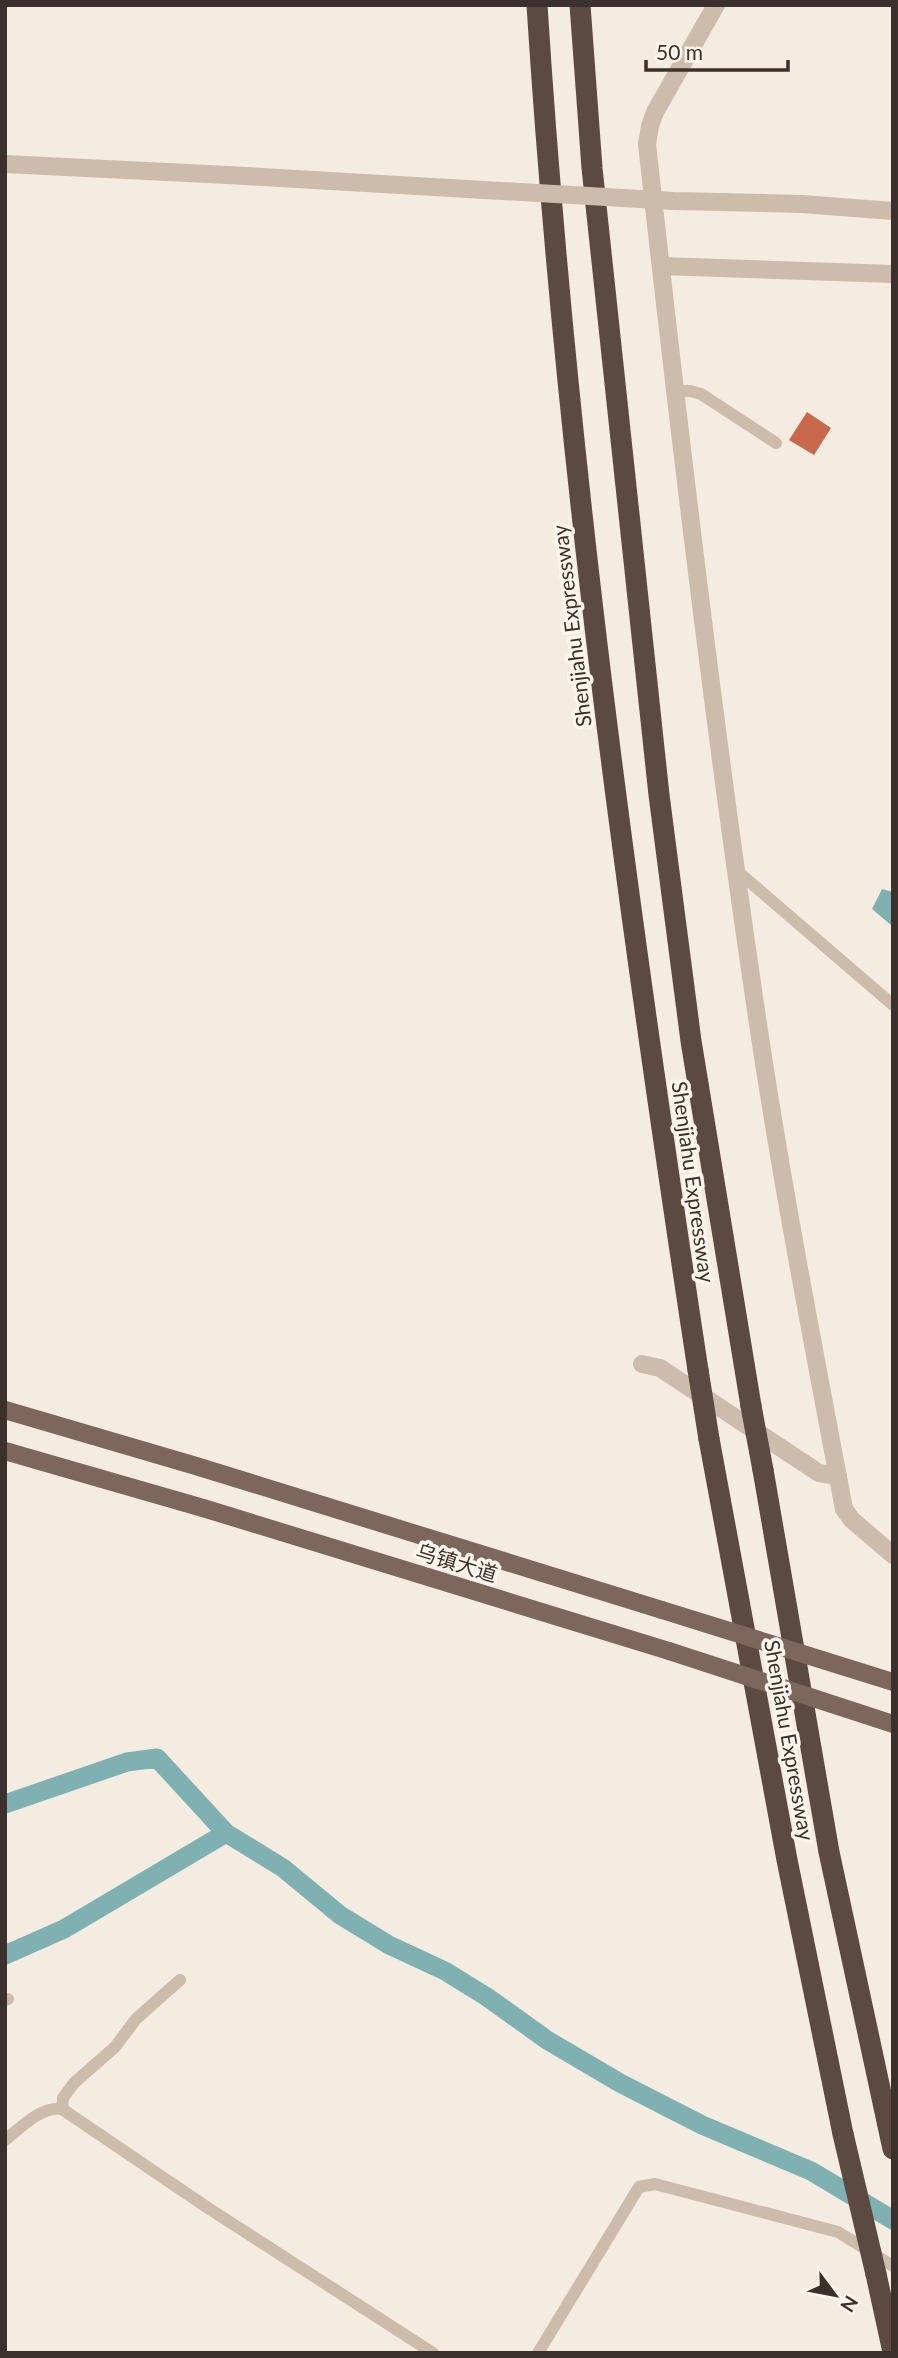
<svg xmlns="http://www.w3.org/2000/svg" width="898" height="2358" font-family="Lato,'Noto Sans SC',sans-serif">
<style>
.water{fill:#7fb0b2}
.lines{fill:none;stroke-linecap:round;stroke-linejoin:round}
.canal{stroke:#7fb0b2;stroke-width:19}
.building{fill:#c8694b}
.service{stroke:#cdbbac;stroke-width:12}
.minor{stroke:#cdbbac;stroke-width:18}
.tertiary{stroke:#cdbbac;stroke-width:18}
.primary{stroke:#7d675c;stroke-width:18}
.motorway{stroke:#5c4a42;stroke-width:21}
.tertiary-bridge{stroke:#cdbbac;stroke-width:18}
.primary-bridge{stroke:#7d675c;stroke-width:18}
.motorway-bridge{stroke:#5c4a42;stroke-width:21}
.labels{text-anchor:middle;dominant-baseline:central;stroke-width:7;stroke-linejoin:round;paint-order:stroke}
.street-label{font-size:21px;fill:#3b302b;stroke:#fbf5ee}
</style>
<rect width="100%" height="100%" fill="#f4ebe1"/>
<polygon class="water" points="882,889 893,892 893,923 891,925 872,909"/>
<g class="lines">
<g class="canal">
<polyline points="5,1804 127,1762 157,1758 226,1833 283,1868 340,1915 389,1945 445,1971 487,1997 547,2040 620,2083 702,2125 811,2171 893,2220"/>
<polyline points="5,1955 64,1929 226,1833"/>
</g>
</g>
<polygon class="building" points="807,412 831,428 814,455 789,440"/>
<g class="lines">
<g class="service">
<polyline points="675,391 690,391 701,394 776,443"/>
<polyline points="736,870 893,1005"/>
<polyline points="5,2000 8,1999"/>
<polyline points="62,2109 63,2098 74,2083 115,2047 136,2019 180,1980"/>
<path d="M5,2140C22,2127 41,2106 62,2109L208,2208L433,2353"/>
<polyline points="538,2353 639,2187 655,2184 838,2232 893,2266"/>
</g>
<g class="minor">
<path d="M716,5L655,112L650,126L647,144C678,424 711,704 752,983C777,1159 811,1334 844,1509L852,1520L893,1555"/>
<polyline points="661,266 893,274"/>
<polyline points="642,1364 660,1368 819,1473 838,1476"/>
</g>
<polyline class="tertiary" points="5,164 228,175"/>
<g class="primary">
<polyline points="5,1410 196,1466 662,1610"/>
<polyline points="5,1451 203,1508 669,1651"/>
</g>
<g class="motorway">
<path d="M537,5C566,463 629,917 698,1370"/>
<polyline points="580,5 592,168 659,795 691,1041 751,1406"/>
<polyline points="709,1439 787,1860 843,2134"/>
<polyline points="763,1470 829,1852 893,2149"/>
<polyline points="876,2274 893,2352"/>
</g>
<polyline class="tertiary-bridge" points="228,175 674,201 802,204 893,211"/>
<g class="primary-bridge">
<polyline points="662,1610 893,1682"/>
<polyline points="669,1651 893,1724"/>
</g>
<g class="motorway-bridge">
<polyline points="698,1370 709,1439"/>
<polyline points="751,1406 763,1470"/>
<polyline points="843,2134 876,2274"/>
</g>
</g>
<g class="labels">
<g class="street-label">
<text transform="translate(571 626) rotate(-97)">Shenjiahu Expressway</text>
<text transform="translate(694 1182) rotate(82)">Shenjiahu Expressway</text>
<text transform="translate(457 1562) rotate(17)">乌镇大道</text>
<text transform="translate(790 1740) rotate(80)">Shenjiahu Expressway</text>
</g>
</g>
<rect width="898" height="2358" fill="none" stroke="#3b302b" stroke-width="14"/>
<g transform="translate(835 2295) rotate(122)" stroke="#fbf5ee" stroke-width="5" paint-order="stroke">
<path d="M0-5L12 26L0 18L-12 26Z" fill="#3b302b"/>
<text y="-10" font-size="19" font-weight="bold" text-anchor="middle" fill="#3b302b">N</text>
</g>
<path d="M646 60v10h142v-10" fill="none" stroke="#3b302b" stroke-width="3.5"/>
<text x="656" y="60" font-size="21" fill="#3b302b" stroke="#fbf5ee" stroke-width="5" paint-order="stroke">50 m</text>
</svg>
